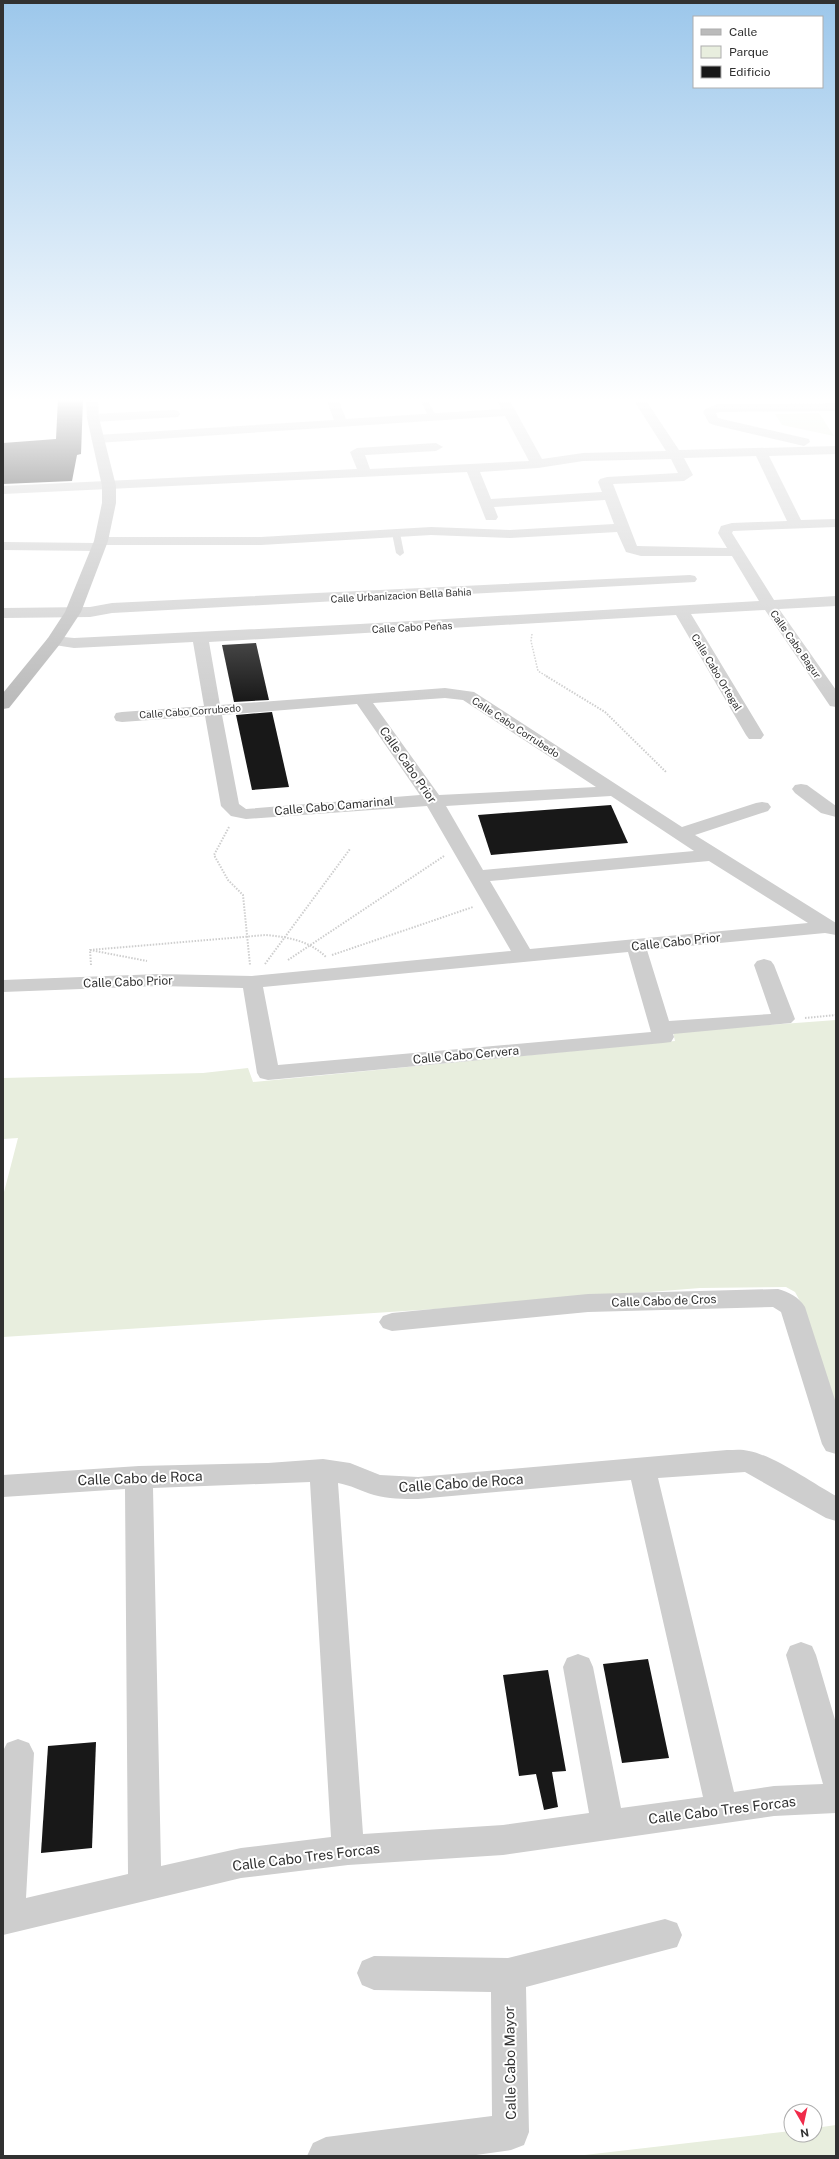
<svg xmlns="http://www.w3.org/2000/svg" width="839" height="2159" font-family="'Public Sans',sans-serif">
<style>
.green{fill:#e8eede}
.building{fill:#181818}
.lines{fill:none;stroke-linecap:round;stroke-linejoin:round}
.path-far1{stroke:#cecece;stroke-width:1.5;stroke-dasharray:1.5 1.5;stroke-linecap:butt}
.path{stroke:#cecece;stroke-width:2;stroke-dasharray:1.5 1.5;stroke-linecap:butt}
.lane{fill:#cecece;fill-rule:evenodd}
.street{fill:#cecece;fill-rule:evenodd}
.secondary{fill:#bbb;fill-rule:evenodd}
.labels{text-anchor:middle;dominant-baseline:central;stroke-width:4;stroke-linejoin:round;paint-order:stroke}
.far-street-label{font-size:10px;fill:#313131;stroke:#fff}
.street-label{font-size:12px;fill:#313131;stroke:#fff}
.near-street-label{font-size:14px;fill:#313131;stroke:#fff}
</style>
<rect width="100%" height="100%" fill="#fff"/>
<g class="green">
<polygon points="819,413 834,436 782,425 775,414"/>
<polygon points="836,1020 836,1408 801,1303 795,1292 786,1287 700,1288 436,1309 3,1337 3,1196 18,1138 3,1139 3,1078 203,1073 248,1068 253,1082 675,1041 673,1032"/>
<polygon points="836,2125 836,2156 576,2156 791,2131 791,2135 815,2135 815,2128"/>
</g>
<g class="building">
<polygon points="58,399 83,399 81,454 77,455 72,481 3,484 3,443 56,439"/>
<polygon points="256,643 269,700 234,702 222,645"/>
<polygon points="272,712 289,787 252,790 236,715"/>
<polygon points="611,805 628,843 491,855 478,815"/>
<polygon points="648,1659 669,1758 622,1763 603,1664"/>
<polygon points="548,1670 566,1771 552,1772 558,1807 544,1810 536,1774 519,1776 503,1675"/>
<polygon points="96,1742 92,1848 41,1853 48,1746"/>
</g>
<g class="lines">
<polyline class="path-far1" points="532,634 531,641 538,671 548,677"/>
<g class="path">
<polyline points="546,676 605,712 666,772"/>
<polyline points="229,827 214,855 228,880 243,895 250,965"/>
<polyline points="90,950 147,961"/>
<polyline points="332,955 473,907"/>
<polyline points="288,960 444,856"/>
<polyline points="265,964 350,849"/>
<path d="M91,965L90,950L266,935C288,937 310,941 326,957"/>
<polyline points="805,1018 836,1015"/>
</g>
<g class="lane">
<polygon points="420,399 427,399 437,418 436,420 430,420"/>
<polygon points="396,530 400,533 404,553 400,556 396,553 392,533"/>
</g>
<g class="street">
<path d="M326,399H338L346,419L501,409L497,399H509L542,459L583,453L666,451L633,399H645L679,450L836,446V454L769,456L801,520L836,519V527L733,531L732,533L774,600L836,596V606L779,609L836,690V707L830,706L765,610L691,614L764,735L761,739H749L746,735L676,615L209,642L220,705L445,688L474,692L682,827L756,803L762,802L768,803L771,807L768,811L695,835L836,923V935L825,933L647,950L669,1021L771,1014L754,965L757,961L764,959L771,961L774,965L795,1019L791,1023L673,1034L674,1037L671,1042L663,1043L268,1080L260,1078L257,1073L243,988L159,986L3,992V980L159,974L252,976L511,951L427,806L246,819L231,816L221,806L205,716L122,722L116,721L114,717L116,713L122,712L204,706L193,642L74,648L48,644L46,641L48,638L54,636L74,638L360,624L759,601L732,556H641L626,552L617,532L510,538L431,535L261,545H104L103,550L98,551L3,550V542L95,543L96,538L101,537H261L431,527L510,530L614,524L605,500L494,507L498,517L496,520H486L467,472L3,494V486L357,469L350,452L357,448L436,443L443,447L436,451L365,455L370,469L529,461L505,416L97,443L91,439L97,435L334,420ZM756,456L787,521L732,523L721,526L718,533L727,548L637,546L613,484L684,481L693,475L684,458ZM671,459L678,473L607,477L600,479L598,482L602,492L491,499L480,472L538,468L583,461ZM445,698L463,700L596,787L439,795L373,703ZM357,704L420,795L246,809L239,804L222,715ZM611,796L694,851L483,870L446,806ZM709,861L808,923L530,949L490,881ZM628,952L651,1032L278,1065L263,987Z"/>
<polygon points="836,403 836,411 720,412 716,413 718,418 722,419 809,439 810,442 804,446 714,425 709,423 703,412 705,409 718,404"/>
<polygon points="174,410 178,411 180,414 178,417 93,422 87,418 93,414"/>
<polygon points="690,575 695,576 697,579 695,582 112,613 90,617 3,618 3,608 90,607 112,603"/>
<polygon points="801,784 807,785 836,806 836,817 821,813 795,793 792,789 795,785"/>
<path d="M778,1289C789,1292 799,1297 805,1307L836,1403V1454L826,1451L822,1444L781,1312L773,1307L588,1312L392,1331L383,1328L379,1322L383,1316L392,1313L588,1294Z"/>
<path d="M727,1450C734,1450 742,1449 749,1451C775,1456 812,1483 836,1496V1521L826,1518L745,1472L658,1478L734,1792L774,1786L823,1784L786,1655L790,1646L801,1642L812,1646L816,1655L836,1723V1813L774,1816L503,1855L348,1865L241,1878L3,1935V1751L7,1743L18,1739L29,1743L34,1753L26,1898L128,1874L125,1489L3,1497V1475L139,1466L268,1463L323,1459L350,1463L380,1475L418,1477ZM631,1480L703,1797L621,1808L593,1667L589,1658L578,1654L567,1658L563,1667L589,1813L503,1825L363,1834L338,1483C350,1485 361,1491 374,1495C388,1499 403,1499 418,1499ZM310,1482L331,1837L241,1848L161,1866L153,1488Z"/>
<polygon points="665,1919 677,1923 682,1935 677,1947 526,1987 529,2132 524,2145 511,2150 469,2156 307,2156 313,2143 326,2137 492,2116 491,1992 374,1990 362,1985 357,1973 362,1961 374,1956 508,1958"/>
</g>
<polygon class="secondary" points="86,399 98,399 99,418 116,486 116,503 108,541 81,612 60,644 9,708 3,709 3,693 48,638 65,612 94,541 102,503 102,486 87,418"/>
</g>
<linearGradient id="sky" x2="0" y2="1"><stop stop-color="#9cc7eb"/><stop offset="0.57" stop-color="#fff"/><stop offset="1" stop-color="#fff" stop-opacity="0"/></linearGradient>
<rect width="839" height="702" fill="url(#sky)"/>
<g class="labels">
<g class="far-street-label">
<text transform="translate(401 595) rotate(-3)">Calle Urbanizacion Bella Bahia</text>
<text transform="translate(412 627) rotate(-3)">Calle Cabo Peñas</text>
<text transform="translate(796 644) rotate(55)">Calle Cabo Bagur</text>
<text transform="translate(717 672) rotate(59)">Calle Cabo Ortegal</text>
<text transform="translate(190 711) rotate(-4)">Calle Cabo Corrubedo</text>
<text transform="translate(516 727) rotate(33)">Calle Cabo Corrubedo</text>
</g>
<g class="street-label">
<text transform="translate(408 765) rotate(55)">Calle Cabo Prior</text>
<text transform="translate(334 806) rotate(-5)">Calle Cabo Camarinal</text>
<text transform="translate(676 942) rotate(-6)">Calle Cabo Prior</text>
<text transform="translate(128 982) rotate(-2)">Calle Cabo Prior</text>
<text transform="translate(466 1055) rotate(-5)">Calle Cabo Cervera</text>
<text transform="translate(664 1301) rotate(-2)">Calle Cabo de Cros</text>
</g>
<g class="near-street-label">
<text transform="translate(140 1478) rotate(-2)">Calle Cabo de Roca</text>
<text transform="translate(461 1483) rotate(-4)">Calle Cabo de Roca</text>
<text transform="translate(722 1810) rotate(-7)">Calle Cabo Tres Forcas</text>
<text transform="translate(306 1857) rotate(-7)">Calle Cabo Tres Forcas</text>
<text transform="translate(510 2063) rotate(-91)">Calle Cabo Mayor</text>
</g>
</g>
<rect width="839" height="2159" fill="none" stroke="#313131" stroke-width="8"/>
<rect x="693" y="16" width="130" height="72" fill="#ffffff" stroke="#adadad"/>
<rect x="701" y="29" width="20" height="6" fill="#bbbbbb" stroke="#adadad"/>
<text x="729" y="36" font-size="12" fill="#313131">Calle</text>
<rect x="701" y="46" width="20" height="12" fill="#e8eede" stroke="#adadad"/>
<text x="729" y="56" font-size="12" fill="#313131">Parque</text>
<rect x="701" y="66" width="20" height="12" fill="#181818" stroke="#adadad"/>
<text x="729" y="76" font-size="12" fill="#313131">Edificio</text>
<g transform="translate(803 2123) rotate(171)"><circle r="19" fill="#ffffff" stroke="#adadad"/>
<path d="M0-3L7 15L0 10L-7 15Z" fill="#f02b4a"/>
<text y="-6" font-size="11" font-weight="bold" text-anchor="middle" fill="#313131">N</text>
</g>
</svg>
